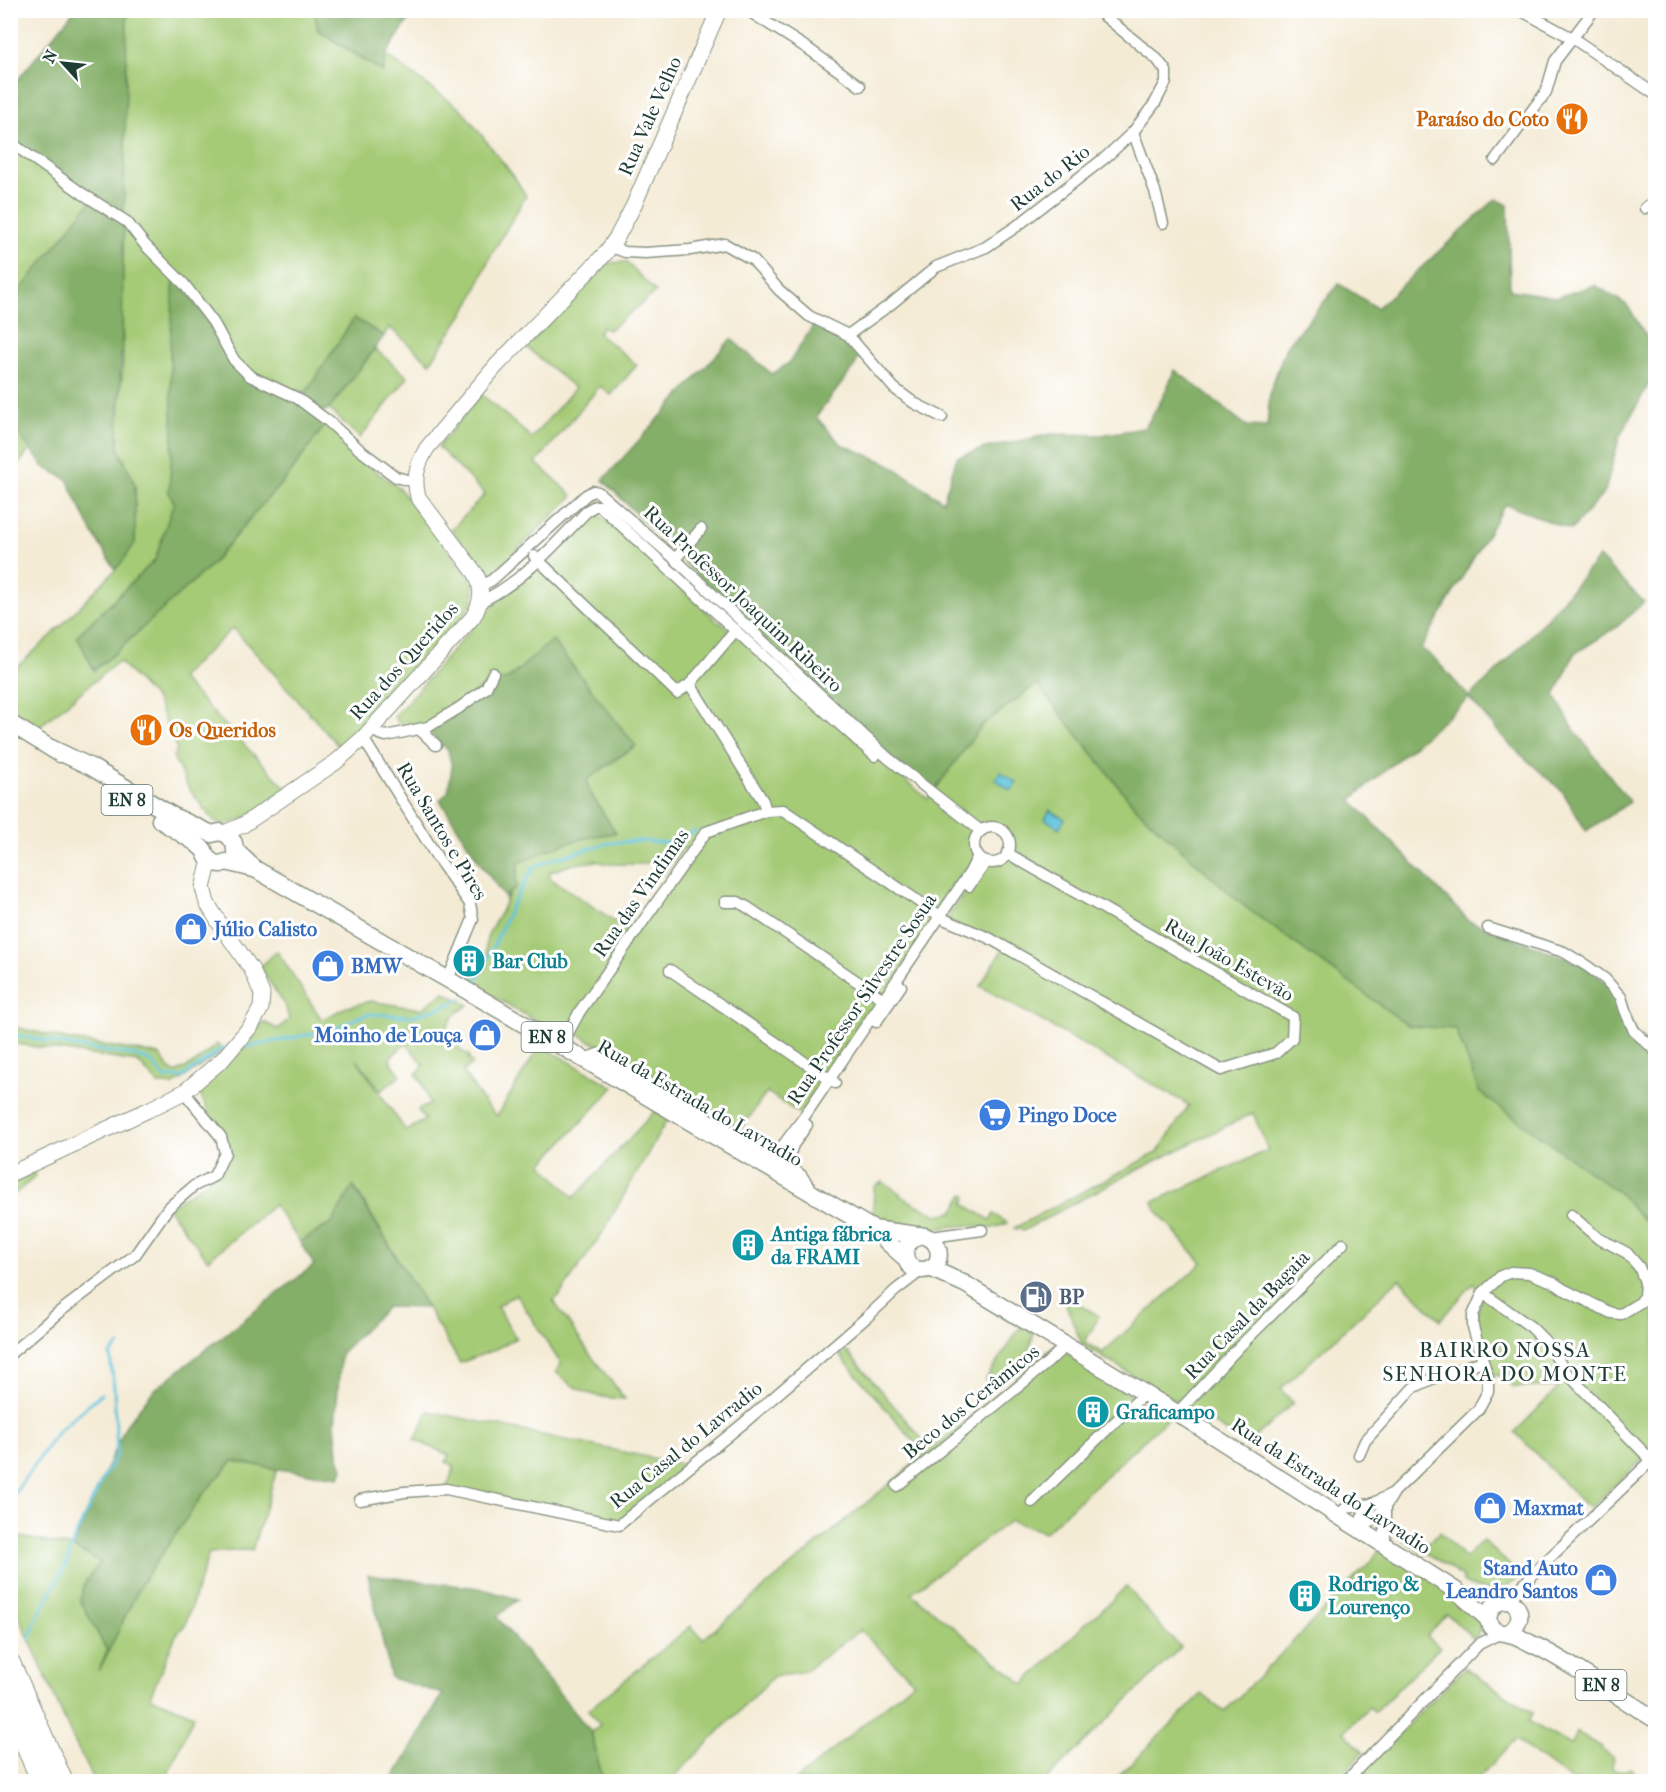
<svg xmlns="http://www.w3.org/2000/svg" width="1666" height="1792" font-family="'IM FELL French Canon',serif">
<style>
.green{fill:#a5cb76;stroke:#628455;stroke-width:1.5;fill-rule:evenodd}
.forest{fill:#84af67;stroke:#52764e;stroke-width:1.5}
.water{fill:#60c4de;stroke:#408089;stroke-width:1.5}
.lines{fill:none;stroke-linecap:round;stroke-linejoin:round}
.stream{stroke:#60c4de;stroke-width:3}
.street-casing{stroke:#8a9484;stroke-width:13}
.secondary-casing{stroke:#8a9484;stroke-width:17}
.primary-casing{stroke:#8a9484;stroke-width:19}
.highway-casing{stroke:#8a9484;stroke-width:22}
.street{stroke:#fff;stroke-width:10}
.secondary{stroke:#fff;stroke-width:15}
.primary{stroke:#fff;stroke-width:16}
.highway{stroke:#fff;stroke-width:20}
.labels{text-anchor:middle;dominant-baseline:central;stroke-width:6;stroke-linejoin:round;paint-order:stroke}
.shield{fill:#fff;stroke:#627771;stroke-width:1.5}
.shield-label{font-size:18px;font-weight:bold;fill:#1f3d34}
.street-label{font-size:20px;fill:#1f3d34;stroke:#fff}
.food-label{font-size:20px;font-weight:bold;fill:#c56008;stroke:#fff;text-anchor:end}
.shop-label{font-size:20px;font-weight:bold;fill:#366cbe;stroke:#fff;text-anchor:start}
.culture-label{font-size:20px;font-weight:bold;fill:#0d838f;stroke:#fff;text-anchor:start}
.service-label{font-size:20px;font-weight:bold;fill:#4e5e75;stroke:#fff;text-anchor:start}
.neighbourhood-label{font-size:21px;letter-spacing:1.5px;fill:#1f3d34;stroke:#fff}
</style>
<rect width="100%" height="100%" fill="#fff"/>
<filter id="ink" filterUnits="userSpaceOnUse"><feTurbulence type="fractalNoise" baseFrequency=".0167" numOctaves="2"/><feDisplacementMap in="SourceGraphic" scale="12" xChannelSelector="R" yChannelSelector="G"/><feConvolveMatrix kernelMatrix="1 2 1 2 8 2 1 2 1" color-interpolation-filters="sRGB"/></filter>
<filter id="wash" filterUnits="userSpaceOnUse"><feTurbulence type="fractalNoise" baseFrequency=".008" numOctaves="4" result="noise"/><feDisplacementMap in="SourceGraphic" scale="24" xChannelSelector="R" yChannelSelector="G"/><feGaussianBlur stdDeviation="1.35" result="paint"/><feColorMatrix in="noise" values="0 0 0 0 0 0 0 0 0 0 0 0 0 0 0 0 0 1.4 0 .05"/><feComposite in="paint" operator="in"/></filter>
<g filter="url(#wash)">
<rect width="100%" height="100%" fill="#f4ebd5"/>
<g class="green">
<path d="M127,11H314L318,30L382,72L386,55L462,110L515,178L526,196L490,257L471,302L430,363L389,327L384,336L354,318L305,394L300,390L292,392L275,380L271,386L170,352L173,439L169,493L174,502L155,560L77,636L94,670L114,654L212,564L257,510L289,475L328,421L360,450L361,460L400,489L469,576C480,597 472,606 458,622L342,750L233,628L180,678L286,788C268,802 239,831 215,822L189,789L173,757L177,749L156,700L119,661L37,728L12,715L10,673L51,636L117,568L135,543V485L119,449L118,432L123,362L122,293Z"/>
<polygon points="10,142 92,200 11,303 10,303"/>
<polygon points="626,262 656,292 609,330 602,327 598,333 637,365 611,395 600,386 536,463 573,496 494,572 483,567 451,530 485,494 438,447 481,394 532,438 575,388 526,347 608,263"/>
<polygon points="375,349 408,377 360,438 329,409"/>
<polygon points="11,404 38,439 11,474"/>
<path d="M593,513L602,517L717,621L744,638L859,742L928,799L982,725L1037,684L1135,807L1244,906L1409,1025L1456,1029L1479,1092L1618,1192L1655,1232V1450L1634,1467L1590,1508L1584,1504L1515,1432L1559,1387H1513L1499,1375L1494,1376L1493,1373H1490L1473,1327L1483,1293L1473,1284L1440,1320L1399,1279L1281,1389L1293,1403L1248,1444L1082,1345L1062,1294L1099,1316L1085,1342L1102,1353L1202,1263L1156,1210L1153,1202L1268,1150L1253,1113L1115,1181L1023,1231L1014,1228L1158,1152L1189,1105L980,986L1004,947L946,920L986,862C994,862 1003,862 1007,854C1010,847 1010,841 1006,836C992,815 966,835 978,856L804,1117L767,1092L741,1129L570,1029L553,1031L469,982L488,957C481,940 492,927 501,912C506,901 507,895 516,887V879L519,863L546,850L561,845L592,836L616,833L589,791L587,780L635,746L552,640L508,679L428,727L406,731L394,717L474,626L505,594L533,572ZM693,848L634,934L550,878V872L574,864L597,861L608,864H641L658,861L663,874L683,849Z"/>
<path d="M277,951L322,1020L344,1008L370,1001L421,1009L444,992L469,1005C458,1012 450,1017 446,1030L463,1040L458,1049L470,1056L468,1059L473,1063L463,1072L486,1105L497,1116L540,1045L614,1087L542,1164L574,1198L655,1111L668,1118L601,1235L559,1296L553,1300L589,1353L625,1399C597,1398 577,1393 556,1372L561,1364L516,1294L497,1306L516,1338L494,1350L460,1363L354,1186L332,1223L300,1242L274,1205L208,1260L168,1208L214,1176L225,1153L221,1137L197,1089L244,1048L263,1022L278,1029L289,1019L286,1007L260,967ZM406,1043L424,1065L416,1074L422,1083L430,1104L418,1110L425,1120L406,1131L357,1060L381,1091L401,1075L389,1059Z"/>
<polygon points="10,1026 66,1039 160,1055 168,1067 175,1073 195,1063 217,1044 223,1051 172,1086 158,1084 138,1062 11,1043"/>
<polygon points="34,1172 36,1176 11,1197 11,1182"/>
<path d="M883,1182L901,1194L900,1196L937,1215L953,1212L964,1194L967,1196L964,1204L990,1220L994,1214L1007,1223C986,1232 991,1227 971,1226C958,1225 945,1228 933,1228C913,1229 892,1222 873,1215L874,1187Z"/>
<polygon points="1021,1326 1034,1333 1027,1357 992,1386 986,1379"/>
<polygon points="1055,1346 1168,1418 1045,1532 1010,1521 911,1593 1024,1684 1086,1623 1102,1610 1126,1586 1167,1634 1181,1647 1045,1781 795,1781 914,1682 860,1630 805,1671 774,1676 670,1781 603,1781 591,1732 600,1725 588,1710 691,1626 703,1639"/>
<polygon points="847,1351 923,1440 918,1446 840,1356"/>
<polygon points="428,1411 685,1465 703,1449 703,1457 619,1525 446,1489 454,1468 452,1464 446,1462 449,1455 415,1440"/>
<polygon points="233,1461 277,1469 252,1551 244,1550 209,1553 185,1625 176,1635 150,1697 194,1715 165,1781 95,1781 74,1741 11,1598 10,1535 72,1547 101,1562 87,1580 80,1600 107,1651 105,1658 141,1584 204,1493"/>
<path d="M1408,1532L1423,1547L1440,1532L1465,1558L1483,1540L1521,1576C1505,1592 1483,1594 1463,1582L1462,1577L1427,1553H1421L1402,1538Z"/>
<polygon points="1381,1547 1440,1585 1482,1624 1476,1638 1474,1639 1447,1614 1427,1636 1440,1647 1375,1712 1369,1707 1344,1732 1364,1753 1360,1755 1338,1781 1306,1781 1302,1774 1295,1782 1112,1782 1202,1694 1224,1712 1282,1653 1373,1559"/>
<path d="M1465,1668L1533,1713L1528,1721L1570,1745L1577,1732L1602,1747L1601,1749L1614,1758L1612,1765L1613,1769C1619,1770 1624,1772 1630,1768L1633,1771L1625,1781H1572L1516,1740L1475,1781L1352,1780Z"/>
</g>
<g class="forest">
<polygon points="74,11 127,11 122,336 118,432 119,449 135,485 135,543 122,562 115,569 92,532 67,479 44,467 11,424 10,303 92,200 11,142 11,88"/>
<polygon points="314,11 314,10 414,11 386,55 383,72 318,30"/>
<path d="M1496,199L1508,205L1510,290L1557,297L1595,285L1627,305L1655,350V373L1619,438L1605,492L1571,530L1505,504L1421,648L1434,658L1469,697C1517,655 1557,606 1599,557L1644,602L1617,627L1574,654L1555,696L1575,731L1630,802L1586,831L1563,792L1509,744L1469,698L1351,800L1469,921L1587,966L1621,997L1634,1031L1655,1051V1232L1618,1192L1479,1092L1456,1029L1409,1026L1244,906L1135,807L1037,684L982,725L932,794L763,642L603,480L731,339L772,374L789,363L817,320L862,351L854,367L816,417L841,444L889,464L943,501L957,457L986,448L1051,434L1101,435L1145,428L1162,399L1175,370L1247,426L1267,427L1270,392L1286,347L1339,284L1377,308Z"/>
<polygon points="174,274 234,360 328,421 289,475 257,510 212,564 114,654 94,670 77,636 155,560 174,502 169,493 173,439 170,352"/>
<polygon points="354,318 384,336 329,409 323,412 305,400 305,394"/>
<path d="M552,640L636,746L618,757L587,780L589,791L616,833C582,836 549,848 519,863L516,879L517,887L507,895L506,899L480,863L440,800L448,792L452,767L448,750L432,736L428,727L490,682L508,679L512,676Z"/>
<polygon points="353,1186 427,1308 387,1307 341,1353 335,1424 338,1454 343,1468 340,1477 277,1469 233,1461 204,1493 141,1584 99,1671 107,1651 80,1600 86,1580 101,1562 72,1547 126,1425 154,1390 314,1265 300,1242 332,1223"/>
<polygon points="368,1575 479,1588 518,1599 497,1617 591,1732 603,1781 392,1781 443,1694 391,1678"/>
</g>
<g class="water">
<polygon points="1001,772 1017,783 1011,791 995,779"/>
<polygon points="1050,810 1065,819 1059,828 1045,819"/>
</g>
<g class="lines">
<g class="stream">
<polyline points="474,984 486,963 512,905 533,868 550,860 609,843 637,841 673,843 695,831"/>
<polyline points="10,1034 77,1047 132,1055 151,1061 165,1078 183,1077 224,1047"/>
<polyline points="247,1047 312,1034 325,1034 352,1020 368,1014 412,1016 448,1005 462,998"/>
<polyline points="10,1500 59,1430 101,1394"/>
<polyline points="29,1639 35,1621 66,1565 74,1539 102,1480 117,1453 114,1388 110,1355 119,1345"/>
</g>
</g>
</g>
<g filter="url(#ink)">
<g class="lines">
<g class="street-casing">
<g id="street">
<polyline points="747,10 810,50 860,86"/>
<polyline points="1520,10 1574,39 1656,95"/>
<polyline points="1133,132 1155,191 1163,223"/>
<polyline points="10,142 83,194 127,222 145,245 184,284 213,322 234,360 250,376 297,398 328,421 360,450 396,477 415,482"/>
<polyline points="1495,160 1546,92 1555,61 1594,10"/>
<polyline points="1645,208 1656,200"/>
<polyline points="611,247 625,252 645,253 690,250 725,244 753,260 779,290 809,316 848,335 894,388 914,403 942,417"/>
<polyline points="848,335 891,304 936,267 986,247 1017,226 1106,157 1133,132 1155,103 1166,82 1166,71 1157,59 1097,10"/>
<polyline points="534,556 677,693 690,684 736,630"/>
<polyline points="675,559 701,529"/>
<polyline points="481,586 492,580 586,495 593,491 598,492 675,559 888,758 981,831"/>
<path d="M480,602C523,582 556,543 588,510L595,506H600L771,663L875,756"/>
<polyline points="690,684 763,801 766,811"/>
<polyline points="372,728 379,734 386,736 428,727 459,708 486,688 493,673"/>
<polyline points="419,729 436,745"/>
<polyline points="363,738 437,857 470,904 473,919 451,972 447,979"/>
<circle cx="992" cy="845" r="18"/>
<polyline points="969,886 986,862"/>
<polyline points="725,902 738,902 747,907 889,1003"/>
<polyline points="1488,928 1564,952 1587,966 1605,979 1621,997 1625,1010 1634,1031 1656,1051"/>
<polyline points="670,970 835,1083"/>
<polyline points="876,1022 901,986"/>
<polyline points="561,1046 580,1011 706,832 766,811 783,810 946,920 989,938 1221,1070 1276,1053 1292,1038 1293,1017 1007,853"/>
<polyline points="584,1059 598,1054 786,1164 801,1175 812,1190"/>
<polyline points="769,1154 781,1148 804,1117 970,872 978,856"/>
<polyline points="786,1164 793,1145 807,1125"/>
<polyline points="931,1237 982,1230"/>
<polyline points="1483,1293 1531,1327 1546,1342 1566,1372 1652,1461"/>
<polyline points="10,1354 58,1313 135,1255 168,1208 194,1186 214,1176 225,1153 221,1137 184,1092"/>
<polyline points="1177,1413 1239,1347 1343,1244"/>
<polyline points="1359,1455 1365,1441 1413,1388 1436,1377 1483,1361"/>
<polyline points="897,1486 1046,1364 1066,1345"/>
<polyline points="360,1500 404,1492 446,1489 619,1525 745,1422 867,1317 896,1290 922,1270"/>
<polyline points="1032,1502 1145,1393"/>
<polyline points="1338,1515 1346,1508 1372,1504"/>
<polyline points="1358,1528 1363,1515 1372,1504 1393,1493 1478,1410 1488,1391 1488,1378 1473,1327 1473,1315 1483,1293 1501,1276 1511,1272 1529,1273 1553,1282 1563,1289 1611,1313 1621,1314 1641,1302 1644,1296 1645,1282 1639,1267 1627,1253 1610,1244 1599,1239 1571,1215"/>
<path d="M1358,1528C1375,1520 1384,1510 1393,1494"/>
<polyline points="1385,1546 1385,1508"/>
<polyline points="1504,1601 1513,1596 1538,1569 1655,1457"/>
<polyline points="1345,1782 1479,1644 1501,1633"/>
</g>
</g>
<g class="secondary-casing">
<g id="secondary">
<path d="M224,833L243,825L336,762L363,738L473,617C482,602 483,590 476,574L418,497C413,478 417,465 427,448L496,366L605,254L617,237L633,207L719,10"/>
<polyline points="10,1174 148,1110 184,1092 222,1060 251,1026 261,1008 262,994 252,970 220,924 207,903 203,888 210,860"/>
</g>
</g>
<g class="primary-casing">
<g id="primary">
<polyline points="10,723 60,754"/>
<polyline points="51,748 91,767 175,817 212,834 220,832 228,835 234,843 235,850 255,869 447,979 873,1229 905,1258"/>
<polyline points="160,820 196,843 204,850 207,857 213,863 221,864 226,862 254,869"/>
<path d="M873,1229L925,1236C945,1243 943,1271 921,1270C900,1269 900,1241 920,1235"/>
<polyline points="930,1268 965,1284 1177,1413 1458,1592 1488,1619"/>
<path d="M1508,1633C1528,1622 1519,1596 1500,1602C1489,1606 1485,1620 1492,1628C1497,1634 1503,1632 1509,1634C1516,1635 1524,1640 1530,1643C1550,1652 1568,1664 1586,1675C1609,1690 1632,1705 1656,1720"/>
</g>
</g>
<g class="highway-casing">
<g id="highway">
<polyline points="10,1663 63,1782"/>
<polyline points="10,1710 42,1782"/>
</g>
</g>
<use href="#street" class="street"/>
<use href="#secondary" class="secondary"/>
<use href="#primary" class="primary"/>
<use href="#highway" class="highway"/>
</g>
</g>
<defs>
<g id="restaurant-disc" transform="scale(1.725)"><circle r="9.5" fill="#e8710a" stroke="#fff"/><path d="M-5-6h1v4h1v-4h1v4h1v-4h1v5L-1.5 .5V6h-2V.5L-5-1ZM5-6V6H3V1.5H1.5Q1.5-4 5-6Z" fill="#fff"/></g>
<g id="shop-disc" transform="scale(1.725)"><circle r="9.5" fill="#3f7fe0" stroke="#fff"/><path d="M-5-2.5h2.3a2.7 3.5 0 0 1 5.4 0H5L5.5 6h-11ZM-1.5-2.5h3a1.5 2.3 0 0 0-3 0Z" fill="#fff"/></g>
<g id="building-disc" transform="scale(1.725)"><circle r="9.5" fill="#0f9aa8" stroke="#fff"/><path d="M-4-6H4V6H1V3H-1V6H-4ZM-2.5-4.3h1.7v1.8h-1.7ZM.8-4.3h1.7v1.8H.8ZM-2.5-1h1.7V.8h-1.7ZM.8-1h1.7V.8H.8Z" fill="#fff"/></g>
<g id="supermarket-disc" transform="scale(1.725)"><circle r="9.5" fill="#3f7fe0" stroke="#fff"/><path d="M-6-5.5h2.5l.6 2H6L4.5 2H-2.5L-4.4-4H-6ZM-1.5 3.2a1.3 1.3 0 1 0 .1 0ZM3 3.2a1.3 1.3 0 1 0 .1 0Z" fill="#fff"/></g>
<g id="fuel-disc" transform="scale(1.725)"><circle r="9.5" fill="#5c6f8a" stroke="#fff"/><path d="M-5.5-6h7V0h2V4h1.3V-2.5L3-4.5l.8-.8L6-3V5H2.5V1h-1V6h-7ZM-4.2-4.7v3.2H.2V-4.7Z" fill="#fff"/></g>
</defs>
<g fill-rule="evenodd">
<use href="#restaurant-disc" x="1572" y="119"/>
<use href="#restaurant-disc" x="146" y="730"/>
<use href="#shop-disc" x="191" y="929"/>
<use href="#building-disc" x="469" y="961"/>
<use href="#shop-disc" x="328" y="966"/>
<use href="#shop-disc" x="485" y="1035"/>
<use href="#supermarket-disc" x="995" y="1115"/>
<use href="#building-disc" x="748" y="1245"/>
<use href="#fuel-disc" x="1036" y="1297"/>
<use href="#building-disc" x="1093" y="1412"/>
<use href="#shop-disc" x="1490" y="1508"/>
<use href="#shop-disc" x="1601" y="1580"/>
<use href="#building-disc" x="1305" y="1596"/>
</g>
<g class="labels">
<g class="shield">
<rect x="101.5" y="785" width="51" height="30" rx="4.5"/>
<rect x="521.5" y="1022" width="51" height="30" rx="4.5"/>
<rect x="1575.5" y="1670" width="51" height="30" rx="4.5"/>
</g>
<g class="shield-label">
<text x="127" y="800">EN 8</text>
<text x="547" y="1037">EN 8</text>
<text x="1601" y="1685">EN 8</text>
</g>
<g class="street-label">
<text transform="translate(650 116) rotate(-66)">Rua Vale Velho</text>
<text transform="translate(1050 178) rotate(-38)">Rua do Rio</text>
<text transform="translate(743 599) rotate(43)">Rua Professor Joaquim Ribeiro</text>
<text transform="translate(404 661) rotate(-48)">Rua dos Queridos</text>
<text transform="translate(442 831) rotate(59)">Rua Santos e Pires</text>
<text transform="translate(641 893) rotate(-55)">Rua das Vindimas</text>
<text transform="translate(1229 960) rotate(30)">Rua João Estevão</text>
<text transform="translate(862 999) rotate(-56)">Rua Professor Silvestre Sosua</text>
<text transform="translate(700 1103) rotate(30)">Rua da Estrada do Lavradio</text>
<text transform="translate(1247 1315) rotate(-46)">Rua Casal da Bagaia</text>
<text transform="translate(971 1402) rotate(-39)">Beco dos Cerâmicos</text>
<text transform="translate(686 1445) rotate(-39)">Rua Casal do Lavradio</text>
<text transform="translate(1331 1486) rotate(33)">Rua da Estrada do Lavradio</text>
</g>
<g class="food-label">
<text x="1549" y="119">Paraíso do Coto</text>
<text x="169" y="730" text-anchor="start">Os Queridos</text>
</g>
<g class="shop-label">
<text x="214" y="929">Júlio Calisto</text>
<text x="351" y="966">BMW</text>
<text x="462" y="1035" text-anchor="end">Moinho de Louça</text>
<text x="1018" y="1115">Pingo Doce</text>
<text x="1513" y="1508">Maxmat</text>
<text x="1578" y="1568" text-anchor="end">Stand Auto<tspan x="1578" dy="23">Leandro Santos</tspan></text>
</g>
<g class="culture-label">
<text x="492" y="961">Bar Club</text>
<text x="771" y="1234">Antiga fábrica<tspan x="771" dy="23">da FRAMI</tspan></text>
<text x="1116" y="1412">Graficampo</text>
<text x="1328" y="1584">Rodrigo &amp;<tspan x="1328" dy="23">Lourenço</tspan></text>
</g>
<g class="service-label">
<text x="1059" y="1297">BP</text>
</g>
<g class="neighbourhood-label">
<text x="1505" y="1350">BAIRRO NOSSA<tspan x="1505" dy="24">SENHORA DO MONTE</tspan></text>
</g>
</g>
<rect width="1666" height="1792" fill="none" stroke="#fff" stroke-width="36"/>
<g transform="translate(63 63) rotate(297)" stroke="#ffffff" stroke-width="4.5" paint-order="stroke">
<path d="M0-4.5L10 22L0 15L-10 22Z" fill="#1f3d34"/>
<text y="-9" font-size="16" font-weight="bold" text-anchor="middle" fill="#1f3d34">N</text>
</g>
</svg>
